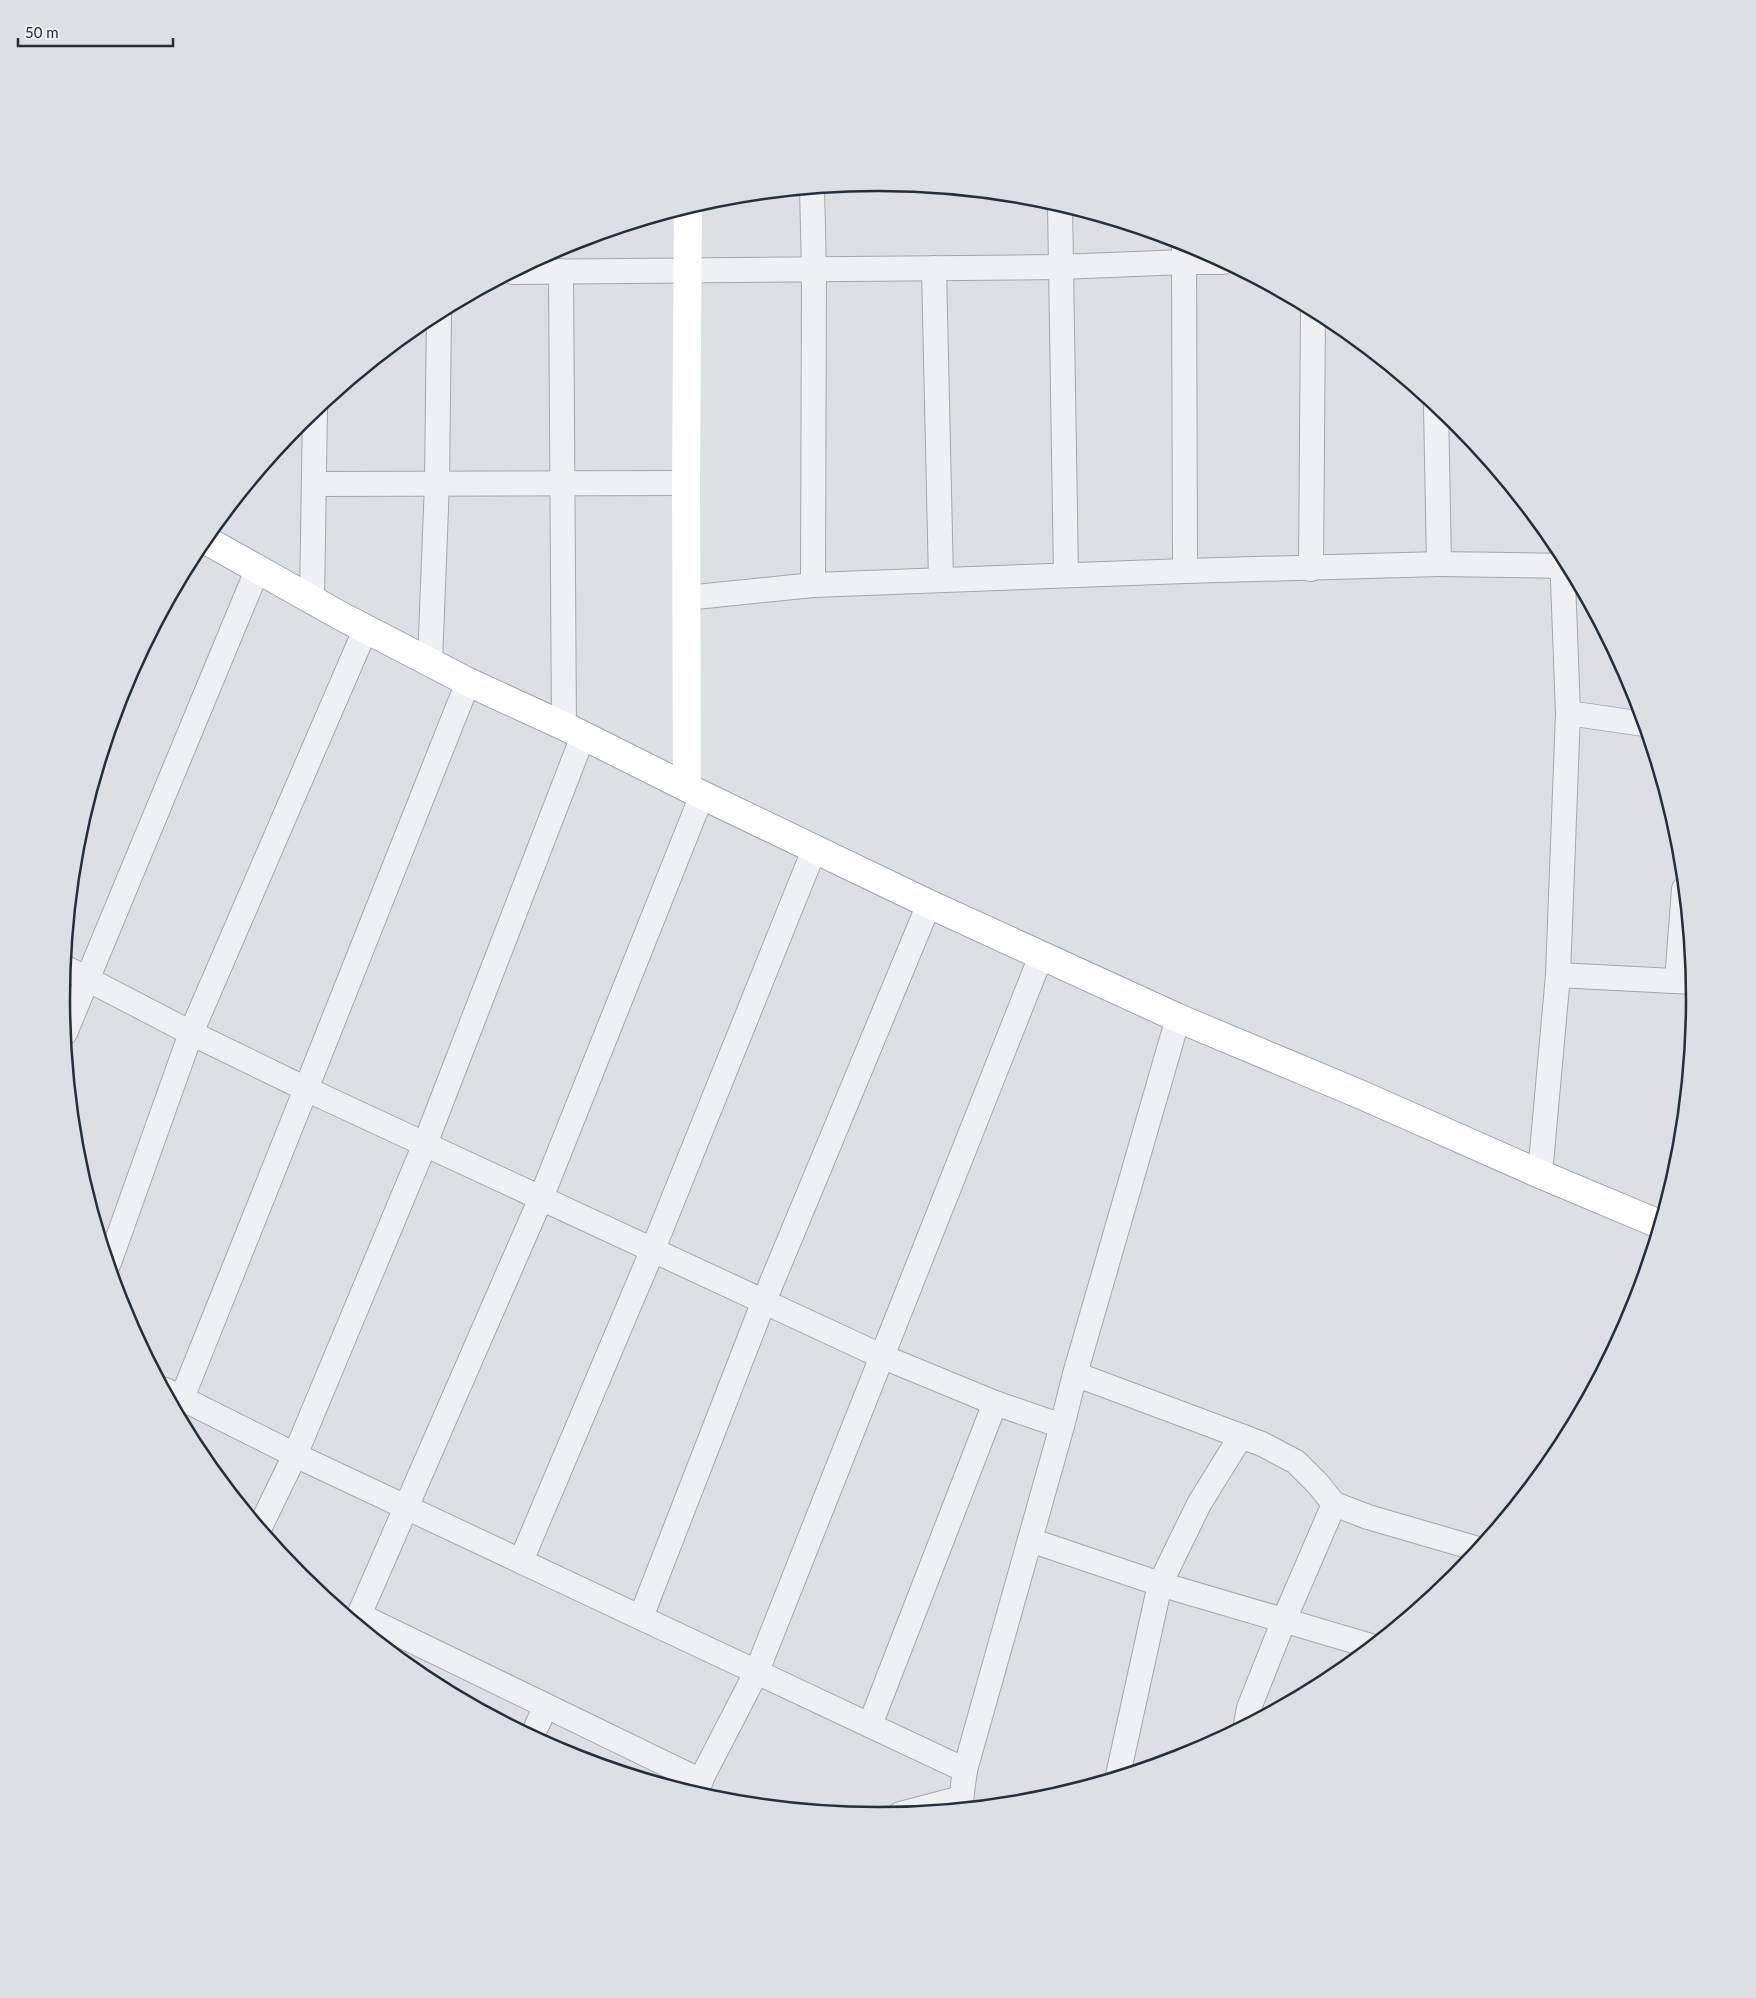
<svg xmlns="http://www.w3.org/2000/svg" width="1756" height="1998" font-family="Lato,sans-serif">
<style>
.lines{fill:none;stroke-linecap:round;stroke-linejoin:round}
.street-casing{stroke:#a2a7af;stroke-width:26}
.primary-casing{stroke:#9ca4b0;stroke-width:30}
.street{stroke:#eef0f4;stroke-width:24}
.secondary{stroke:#fff;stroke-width:28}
.primary{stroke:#fff;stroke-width:28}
.rim{fill:none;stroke:#272e3b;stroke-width:2.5}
</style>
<rect width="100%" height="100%" fill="#dce0e5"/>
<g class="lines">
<g class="street-casing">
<g id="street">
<polyline points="812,189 814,270 813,585"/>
<polyline points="1060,205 1066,575"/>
<polyline points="1184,242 1185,571"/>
<polyline points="934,268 941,580"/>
<polyline points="561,271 564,726"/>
<polyline points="513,272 1060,267 1184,262 1223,262"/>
<polyline points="1436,406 1439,564 1568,566"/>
<polyline points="315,484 686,483"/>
<polyline points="1311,569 1313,310"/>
<polyline points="686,598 813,585 1185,571 1439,564"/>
<polyline points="312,600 315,409"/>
<polyline points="430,662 437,483 439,312"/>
<polyline points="468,682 306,1089 881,1356 995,1403 1062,1426"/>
<polyline points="1568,713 1644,724"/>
<polyline points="64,967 191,1033 306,1089 182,1398"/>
<polyline points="1558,975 1693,982"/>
<polyline points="1677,981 1684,889"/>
<polyline points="65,1033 258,568"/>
<polyline points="1540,1174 1558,975 1568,713 1562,554"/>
<polyline points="109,1263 191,1033 366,628"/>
<polyline points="1075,1374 1262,1444 1296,1462 1318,1484 1334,1504 1368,1517 1478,1549"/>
<polyline points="165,1390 295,1455 965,1770"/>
<polyline points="260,1527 295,1455 425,1144 583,736"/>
<polyline points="1030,1540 1160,1584 1371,1646"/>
<polyline points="521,1561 653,1249 814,850"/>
<polyline points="359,1615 701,1781"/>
<polyline points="641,1617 764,1301 929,904"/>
<polyline points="356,1622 541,1198 702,795"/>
<polyline points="1246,1724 1249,1708 1284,1620 1334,1504"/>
<polyline points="870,1725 995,1403"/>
<polyline points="532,1736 546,1706"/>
<polyline points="1118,1775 1160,1584 1199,1504 1241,1436"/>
<polyline points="694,1793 757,1671 1041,956"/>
<polyline points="960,1808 965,1770 1062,1426 1075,1374 1178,1018"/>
<polyline points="900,1814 961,1798"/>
</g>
</g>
<g class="primary-casing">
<polyline id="primary" points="204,539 339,615 468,682 564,726 702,795 929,904 1178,1018 1364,1096 1540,1174 1659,1224"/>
</g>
<use href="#street" class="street"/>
<polyline class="secondary" points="687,787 686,483 688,207"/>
<use href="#primary" class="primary"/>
</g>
<path d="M0 0H1756V1998H0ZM70 999a808 808 0 1 1 1616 0a808 808 0 1 1-1616 0Z" fill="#dbe0e4" fill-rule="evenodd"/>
<path class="rim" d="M70 999a808 808 0 1 1 1616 0a808 808 0 1 1-1616 0Z"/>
<path d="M18 38v8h155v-8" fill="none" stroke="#272e3b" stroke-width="2.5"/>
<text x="25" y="38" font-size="15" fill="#272e3b" stroke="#ebeff3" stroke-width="4" paint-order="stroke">50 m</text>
</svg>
